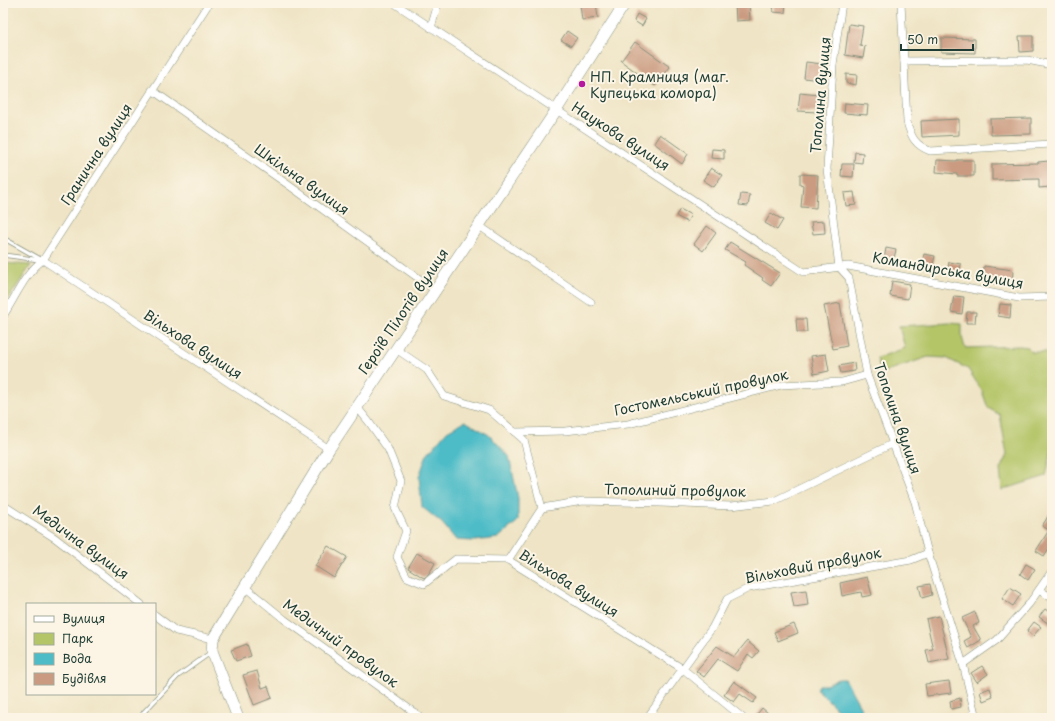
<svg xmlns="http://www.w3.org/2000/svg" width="1055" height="721" font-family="'Playpen Sans',sans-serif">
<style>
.green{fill:#b4c568;stroke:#6a814e}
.water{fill:#4ebcc7;stroke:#367c7e}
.building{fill:#cb9b81}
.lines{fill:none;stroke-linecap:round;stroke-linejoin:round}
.lane-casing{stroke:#87907c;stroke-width:5}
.street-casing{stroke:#87907c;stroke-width:8}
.secondary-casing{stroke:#87907c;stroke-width:12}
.lane{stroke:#fff;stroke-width:3.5}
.street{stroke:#fff;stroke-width:7}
.secondary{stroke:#fff;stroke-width:11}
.poi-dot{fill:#b5179e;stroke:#fcf5e5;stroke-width:1.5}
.labels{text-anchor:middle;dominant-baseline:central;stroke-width:4;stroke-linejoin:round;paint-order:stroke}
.poi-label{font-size:14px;fill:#1f3d34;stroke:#fcf5e5;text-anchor:start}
.street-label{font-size:14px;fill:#1f3d34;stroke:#fcf5e5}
</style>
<rect width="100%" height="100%" fill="#fcf5e5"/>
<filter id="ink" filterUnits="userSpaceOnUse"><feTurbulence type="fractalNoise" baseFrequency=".025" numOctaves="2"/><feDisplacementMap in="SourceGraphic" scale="8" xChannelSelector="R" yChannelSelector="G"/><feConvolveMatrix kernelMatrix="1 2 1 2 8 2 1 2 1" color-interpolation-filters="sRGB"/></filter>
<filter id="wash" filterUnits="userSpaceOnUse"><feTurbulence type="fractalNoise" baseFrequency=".012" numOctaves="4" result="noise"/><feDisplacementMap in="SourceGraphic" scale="16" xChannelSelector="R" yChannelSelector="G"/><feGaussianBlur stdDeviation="0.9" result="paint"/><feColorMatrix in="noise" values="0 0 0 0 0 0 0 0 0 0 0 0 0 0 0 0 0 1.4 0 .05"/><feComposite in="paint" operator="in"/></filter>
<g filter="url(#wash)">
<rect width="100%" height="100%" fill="#efe4c5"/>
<g class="green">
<polygon points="3,263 31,265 3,307"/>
<polygon points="950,323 962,324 962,337 965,348 1020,346 1028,347 1031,352 1052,352 1052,448 1046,476 1002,490 1000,469 1007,455 1000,415 988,408 982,391 968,369 946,358 928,357 881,373 877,358 905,348 899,326"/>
</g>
<g class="water">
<polygon points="465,421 489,435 509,456 518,498 518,521 498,538 474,541 456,540 442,523 422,507 419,477 427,454 447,431"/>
<polygon points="839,679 845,679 862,710 862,714 857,717 843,715 817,689 819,685 826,685"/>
</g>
<g id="blocks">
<g class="building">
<polygon points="596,3 598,18 582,20 580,5"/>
<polygon points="735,3 749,3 750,20 736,21"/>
<polygon points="774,3 786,3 785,13 773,12"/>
<polygon points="637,14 646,19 642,26 634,21"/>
<polygon points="849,24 863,26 860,45 865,46 863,58 845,55"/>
<polygon points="567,31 577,38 571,46 561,40"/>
<polygon points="1019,36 1033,36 1033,51 1020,52"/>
<polygon points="941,38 975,39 975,53 941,52"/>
<polygon points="635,42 670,67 655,86 621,61"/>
<polygon points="806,62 822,64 820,80 804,78"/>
<polygon points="846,74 857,75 856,85 846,83"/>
<polygon points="800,93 819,95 818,112 798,111"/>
<polygon points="845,103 868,105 867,115 844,113"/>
<polygon points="1031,118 1031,134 991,135 990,119"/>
<polygon points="959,119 959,135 922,137 921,121"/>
<polygon points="660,134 688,154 682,164 654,143"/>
<polygon points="712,149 724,150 724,159 711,158"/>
<polygon points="855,152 863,153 862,163 854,162"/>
<polygon points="937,160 957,161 957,160 974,160 974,176 957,176 957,174 936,172"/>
<polygon points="1049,161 1050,187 1039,188 1039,179 992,180 992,164 1038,163 1038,162"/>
<polygon points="842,164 854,164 853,177 841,176"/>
<polygon points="711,168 722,175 714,187 703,180"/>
<polygon points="800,174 818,175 816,208 801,207 803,185 800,184"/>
<polygon points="854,192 856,205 846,206 844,193"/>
<polygon points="741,194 750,195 748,206 739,205"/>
<polygon points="680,209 691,215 687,222 676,216"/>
<polygon points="771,213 783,220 777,230 765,223"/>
<polygon points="824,221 825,233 813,234 811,222"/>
<polygon points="707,226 716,233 703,251 694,244"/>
<polygon points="730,242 780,273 771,286 762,280 763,278 744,265 746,262 725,250"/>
<polygon points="886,248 896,250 893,262 884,260"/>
<polygon points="924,254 935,256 932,269 921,267"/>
<polygon points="949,262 961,264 959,277 947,274"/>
<polygon points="984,266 1013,270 1012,286 982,282"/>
<polygon points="892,281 910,284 908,299 890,296"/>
<polygon points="954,296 964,297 962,314 951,312"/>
<polygon points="840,303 847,346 833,349 824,306"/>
<polygon points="1000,304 1011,305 1010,318 998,316"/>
<polygon points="967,312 976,312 975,323 966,323"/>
<polygon points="796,319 806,319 807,332 797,332"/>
<polygon points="826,354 829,371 814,374 811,356"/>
<polygon points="854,363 855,371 841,373 839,366"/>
<polygon points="1052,510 1052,544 1044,556 1036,551 1049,530 1042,526"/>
<polygon points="328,546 347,557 334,578 315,566"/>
<polygon points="417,553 435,563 429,574 424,578 408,568"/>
<polygon points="1026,564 1035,569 1028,580 1020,574"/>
<polygon points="867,577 872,595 862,597 861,592 842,596 840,583"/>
<polygon points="930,584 932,595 922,598 919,586"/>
<polygon points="1010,587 1021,594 1013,606 1002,599"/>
<polygon points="806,590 808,605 794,607 791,592"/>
<polygon points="1045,609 1052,614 1052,626 1039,617"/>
<polygon points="975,612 979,623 973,626 981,640 968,648 964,641 971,637 962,618"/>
<polygon points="939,616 949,659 929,663 926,650 933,649 926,619"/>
<polygon points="1034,622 1041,627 1033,636 1027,631"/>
<polygon points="794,624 798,633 778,641 774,632"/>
<polygon points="747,641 759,651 753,658 748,654 737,671 718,659 704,677 696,671 717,646 734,657"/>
<polygon points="247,644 251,656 236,661 231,650"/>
<polygon points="982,666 988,674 977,682 971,673"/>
<polygon points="257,671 262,688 268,686 272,698 254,705 243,675"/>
<polygon points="734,681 757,698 753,703 740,694 734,702 724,695"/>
<polygon points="949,681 951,693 927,696 925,684"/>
<polygon points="990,688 993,697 983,701 980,692"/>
<polygon points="960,698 961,707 951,709 950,701"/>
<polygon points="762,708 774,718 754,718"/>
</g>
</g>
</g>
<g filter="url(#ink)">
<use href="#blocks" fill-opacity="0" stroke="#87907c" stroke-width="1"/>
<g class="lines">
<g class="lane-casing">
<g id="lane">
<polyline points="3,238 42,260"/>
<polyline points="3,255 40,260"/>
<polyline points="143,713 178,676 210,653"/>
</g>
</g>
<g class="street-casing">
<g id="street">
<polyline points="394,3 803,272 848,266 1019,298 1052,297"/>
<polyline points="842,3 833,65 827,169 839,267 849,278 867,375 915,502 928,553 963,664 976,718"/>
<path d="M901,3L907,122C911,137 915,145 930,151L1052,144"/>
<polyline points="431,28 438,3"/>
<polyline points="904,61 1027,60 1052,65"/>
<polyline points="152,90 287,184 435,290"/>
<polyline points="478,225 591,302"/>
<polyline points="43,260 329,449"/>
<path d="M3,316C16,297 24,274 43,260L209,3"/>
<polyline points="396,349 427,370 444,396 489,410 524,440 542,508 508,560"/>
<polyline points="357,407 369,422 388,449 401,481 395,508 406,531 397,557 407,577 424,584 456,559 508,560 683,669 743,718"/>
<polyline points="515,432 565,431 628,424 781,385 842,382 867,375"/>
<polyline points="3,505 55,538 141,604"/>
<polyline points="542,508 583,501 660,503 731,506 774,501 892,444"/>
<polyline points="246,588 284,619 422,718"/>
<polyline points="1039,590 1052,598"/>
<polyline points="155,615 176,631 213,639"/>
<polyline points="963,664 997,640 1029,604 1052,571"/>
<polyline points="647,718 712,628 727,599 749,588 911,560 928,553"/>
</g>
</g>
<g class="secondary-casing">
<polyline id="secondary" points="238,718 212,651 213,639 329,449 557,109 625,3"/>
</g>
<use href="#lane" class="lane"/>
<use href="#street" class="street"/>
<use href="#secondary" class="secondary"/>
</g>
</g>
<circle class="poi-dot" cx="582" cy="84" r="4"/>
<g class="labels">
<g class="poi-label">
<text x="590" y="76">НП. Крамниця (маг.<tspan x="590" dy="16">Купецька комора)</tspan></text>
</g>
<g class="street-label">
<text transform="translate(820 95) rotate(-85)">Тополина вулиця</text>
<text transform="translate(621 136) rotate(33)">Наукова вулиця</text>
<text transform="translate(96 154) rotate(-57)">Гранична вулиця</text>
<text transform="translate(302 179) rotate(35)">Шкільна вулиця</text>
<text transform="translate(948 270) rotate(10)">Командирська вулиця</text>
<text transform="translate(403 311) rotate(-56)">Героїв Пілотів вулиця</text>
<text transform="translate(193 344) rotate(33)">Вільхова вулиця</text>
<text transform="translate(701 392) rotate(-12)">Гостомельський провулок</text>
<text transform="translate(898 418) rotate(71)">Тополина вулиця</text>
<text transform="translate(675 490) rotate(1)">Тополиний провулок</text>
<text transform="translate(81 542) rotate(36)">Медична вулиця</text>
<text transform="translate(813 565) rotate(-11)">Вільховий провулок</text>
<text transform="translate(569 583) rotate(32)">Вільхова вулиця</text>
<text transform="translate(341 643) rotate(36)">Медичний провулок</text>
</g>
</g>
<rect width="1055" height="721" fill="none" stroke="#fcf5e5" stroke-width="16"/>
<rect x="26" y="603" width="130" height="92" fill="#fcf5e5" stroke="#a4ab9e"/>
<rect x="34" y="616" width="20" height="6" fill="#ffffff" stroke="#a4ab9e"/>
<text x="62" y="623" font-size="12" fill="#1f3d34">Вулиця</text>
<rect x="34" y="633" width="20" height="12" fill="#b4c568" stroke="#a4ab9e"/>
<text x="62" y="643" font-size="12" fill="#1f3d34">Парк</text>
<rect x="34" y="653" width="20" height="12" fill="#4ebcc7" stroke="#a4ab9e"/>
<text x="62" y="663" font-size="12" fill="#1f3d34">Вода</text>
<rect x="34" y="673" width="20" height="12" fill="#cb9b81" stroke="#a4ab9e"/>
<text x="62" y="683" font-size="12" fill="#1f3d34">Будівля</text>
<path d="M901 44v6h72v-6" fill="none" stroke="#1f3d34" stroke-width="2"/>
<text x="907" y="44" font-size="12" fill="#1f3d34" stroke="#fcf5e5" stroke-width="3" paint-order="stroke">50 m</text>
</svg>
